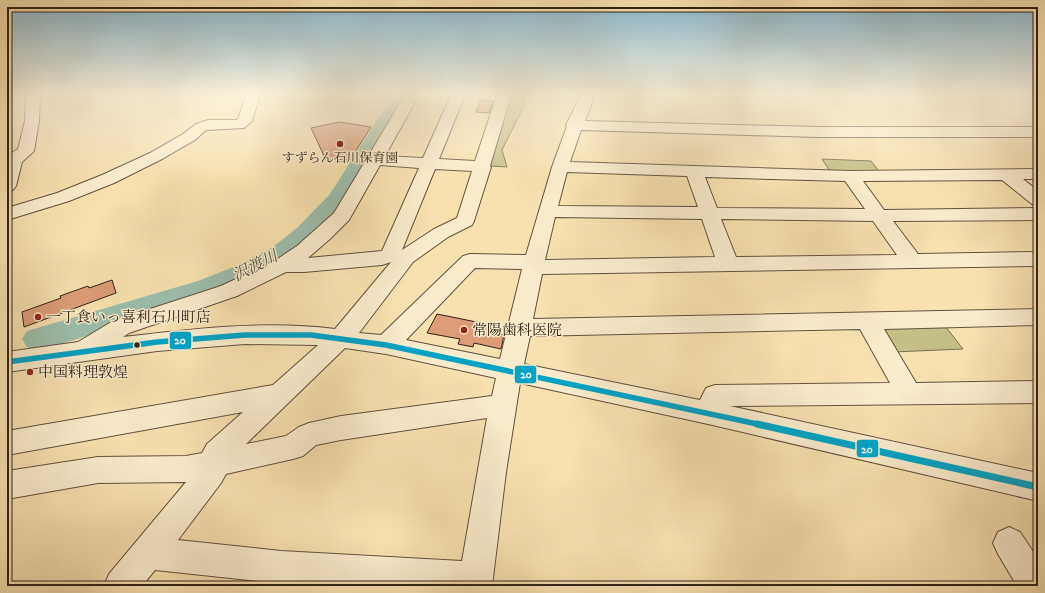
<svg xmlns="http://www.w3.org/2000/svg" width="1045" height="593" font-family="'IM FELL DW Pica','Noto Serif JP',serif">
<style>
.green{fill:#c4c085;stroke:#7a724e}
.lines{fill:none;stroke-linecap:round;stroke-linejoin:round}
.river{fill:#9dbdad;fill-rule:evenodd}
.building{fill:#dd9c76;stroke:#2f2318}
.minor-casing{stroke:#61523e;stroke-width:2}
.minor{fill:#f9eccb;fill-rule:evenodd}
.bus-1-far1-casing{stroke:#f9eccb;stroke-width:8}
.bus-1-casing{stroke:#f9eccb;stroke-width:10}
.bus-1-far1{stroke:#02a2c5;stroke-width:5.5}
.bus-1{stroke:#02a2c5;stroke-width:7}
.poi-dot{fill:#8f2418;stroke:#f9eccb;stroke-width:1.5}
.bus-dot{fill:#2f2318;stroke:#f9eccb;stroke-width:1.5}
.labels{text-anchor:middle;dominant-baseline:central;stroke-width:3;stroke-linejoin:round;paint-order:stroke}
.far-poi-label{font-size:13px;fill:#2f2318;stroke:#f9eccb}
.poi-label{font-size:15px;fill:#2f2318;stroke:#f9eccb;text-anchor:start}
.water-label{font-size:16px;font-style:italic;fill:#505145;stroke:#f9eccb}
.line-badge{stroke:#f9eccb;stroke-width:1.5}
.badge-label{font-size:11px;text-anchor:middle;font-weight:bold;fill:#fff}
</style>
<rect width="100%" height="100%" fill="#f6e1af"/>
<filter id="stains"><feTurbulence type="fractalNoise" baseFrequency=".005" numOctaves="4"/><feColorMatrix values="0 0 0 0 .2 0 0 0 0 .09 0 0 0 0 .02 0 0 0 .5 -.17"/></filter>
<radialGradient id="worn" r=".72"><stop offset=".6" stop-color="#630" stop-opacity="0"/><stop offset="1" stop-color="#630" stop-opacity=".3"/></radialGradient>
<g class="green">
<polygon points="509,96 526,96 524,106 502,150 507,167 489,166"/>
<polygon points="822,159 871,161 881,174 831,173"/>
<polygon points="945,326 963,349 893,352 882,327"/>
</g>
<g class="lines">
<polygon class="river" points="393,95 411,95 347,203 315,240 291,259 256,280 218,295 38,351 27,347 22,339 27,331 198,281 236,266 273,247 297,228 330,194"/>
</g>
<g class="building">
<polygon points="481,100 494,101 489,113 476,112"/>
<polygon points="340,122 371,127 350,160 326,160 311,128"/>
<polygon points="112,280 116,293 24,327 22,312 61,298 60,296 88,286 89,288"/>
<polygon points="437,314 501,327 499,334 504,335 501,349 474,343 473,347 458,344 460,339 427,333"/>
</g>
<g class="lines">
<g class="minor-casing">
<g id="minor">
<polygon points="26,95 40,95 39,121 34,151 22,162 16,186 13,190 7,191 7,156 18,149 25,121"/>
<polygon points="246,95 260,95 252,121 244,128 206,130 195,140 162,159 114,183 69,201 7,220 7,208 57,193 102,175 150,153 183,134 196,124 208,120 236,120 238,119"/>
<path d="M405,95H419L385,156L423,158L451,95H465L439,159L475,161L497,95H511L490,166L491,167L474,221L472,225L448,237L413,262L359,333L381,335L463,256L470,254L526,255L552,167L567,126L566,125L581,95H595L585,121L817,127H1038V137H817L581,130L570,162L850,171L1038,169V179H1023L1038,191V205L1032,204L1002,180L863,181L884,210L1038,208V220L893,221L918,254L1038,252V266L542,274L533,319L1038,309V325L884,329L916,383L1038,381V403L730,406L1038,473V501L708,424L520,383L506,472L492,586H322L291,584V586H257L259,581L155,570L142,586H104L109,574L186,482L98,483L7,499V471L98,457L186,456L202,453L207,444L243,412L7,455V431L273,385L318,345L245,344L157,351L7,372V352L78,342L113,321L221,286L276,260L297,246L334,213ZM380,165L419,168L382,251L308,258L331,238L349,220ZM435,169L472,171L457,218L434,229L402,250ZM567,172L687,176L698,207L558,206ZM705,177L845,181L865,209L717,208ZM555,217L702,219L715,257L545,260ZM721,219L873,221L897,255L736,257ZM391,262L335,329C265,320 192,329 123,337L129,333L237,296L286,272H304L382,265ZM475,268L522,269L500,359L406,340ZM860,329L890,383L715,385L706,388L700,400L524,364L530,336ZM345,348L386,354L496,378L492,396L341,416L309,423L299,427L286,436L246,444ZM487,418L462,561L281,551L178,540L221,483L226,474L293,459L303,456L316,445L341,440Z"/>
<polygon points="1009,527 1020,532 1038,559 1038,586 1017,586 998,554 993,543 998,532"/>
</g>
</g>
<use href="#minor" class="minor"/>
<g class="bus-1-far1-casing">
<polyline id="bus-1-far1" points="7,362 157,342 245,335 311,335 386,345 762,425"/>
</g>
<g class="bus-1-casing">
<polyline id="bus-1" points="757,424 1038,487"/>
</g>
<use href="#bus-1-far1" class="bus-1-far1"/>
<use href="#bus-1" class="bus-1"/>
</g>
<linearGradient id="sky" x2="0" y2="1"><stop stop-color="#8ab8d0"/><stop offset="0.53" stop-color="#fbf2db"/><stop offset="1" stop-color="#fbf2db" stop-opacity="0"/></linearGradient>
<rect width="1045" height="178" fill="url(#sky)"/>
<g class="poi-dot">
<circle cx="340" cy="144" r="4"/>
<circle cx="38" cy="317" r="4"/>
<circle cx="464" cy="330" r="4"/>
<circle cx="30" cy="372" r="4"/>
</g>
<circle class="bus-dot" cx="137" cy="345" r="3.5"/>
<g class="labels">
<g class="far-poi-label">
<text x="340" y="158">すずらん石川保育園</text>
</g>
<g class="poi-label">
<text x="46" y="317">一丁食いっ喜利石川町店</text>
<text x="472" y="330">常陽歯科医院</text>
<text x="38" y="372">中国料理敦煌</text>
</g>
<g class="water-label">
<text transform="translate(255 266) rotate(-27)">沢渡川</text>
</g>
</g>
<g class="line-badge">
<rect x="169" y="331" width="23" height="19" rx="4" fill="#02a2c5"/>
<rect x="514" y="365" width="23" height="19" rx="4" fill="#02a2c5"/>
<rect x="856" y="439" width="23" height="19" rx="4" fill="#02a2c5"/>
</g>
<g class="badge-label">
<text x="180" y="344">20</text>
<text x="526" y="378">20</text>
<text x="867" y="453">20</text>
</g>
<rect width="1045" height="593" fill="none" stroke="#f6e1af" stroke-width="24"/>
<rect x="8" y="8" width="1029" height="577" fill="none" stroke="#2f2318" stroke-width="2"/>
<rect x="12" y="12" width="1021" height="569" fill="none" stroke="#2f2318"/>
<rect width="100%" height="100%" filter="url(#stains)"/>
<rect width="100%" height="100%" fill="url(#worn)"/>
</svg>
